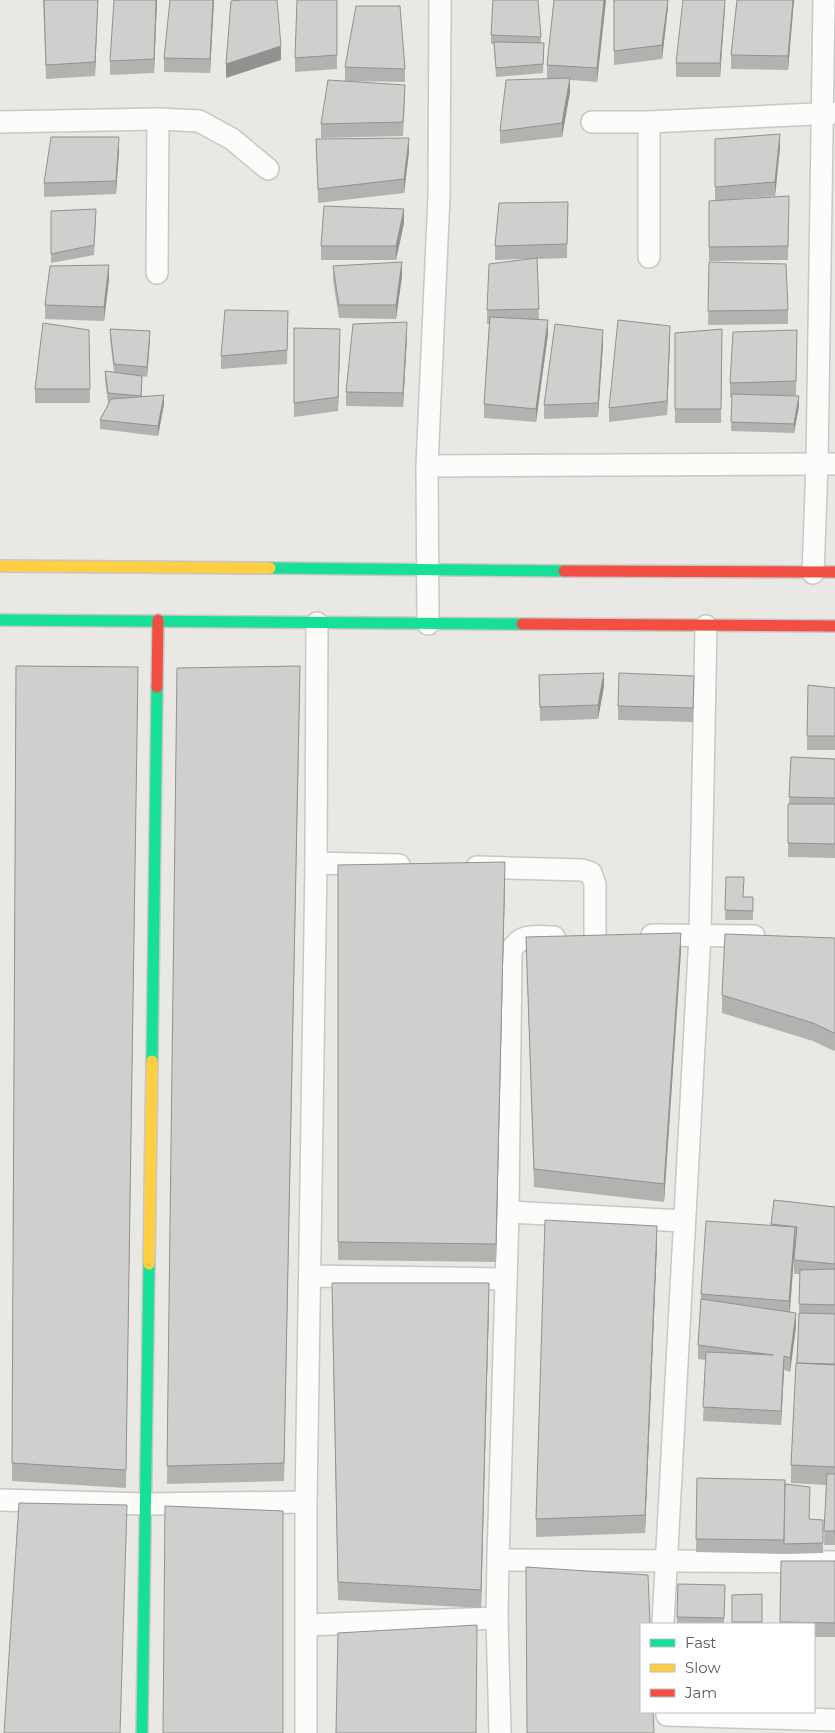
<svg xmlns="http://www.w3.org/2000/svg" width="835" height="1733" font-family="Montserrat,sans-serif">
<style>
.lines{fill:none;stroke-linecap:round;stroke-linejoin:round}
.street-casing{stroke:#c6c7c6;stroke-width:24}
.fast-casing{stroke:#c6c7c6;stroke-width:14}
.slow-casing{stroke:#c6c7c6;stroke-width:14}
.jam-casing{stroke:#c6c7c6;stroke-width:14}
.street{stroke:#fcfcfb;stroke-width:21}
.fast{stroke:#16e098;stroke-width:11}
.slow{stroke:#ffcf43;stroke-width:11}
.jam{stroke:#f24e42;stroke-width:11}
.wall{fill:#b4b2b0}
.shaded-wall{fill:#929190}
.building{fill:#d1cfcd;stroke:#929190}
</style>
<rect width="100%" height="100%" fill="#eae8e4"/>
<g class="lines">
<g class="street-casing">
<g id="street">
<polyline points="0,122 158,119 199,121 232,139 268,169"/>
<polyline points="592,122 649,122 835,113"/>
<polyline points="649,257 649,122"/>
<polyline points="157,273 158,119"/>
<polyline points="427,466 835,464"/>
<polyline points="813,573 817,464 824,0"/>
<polyline points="428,624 427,466 439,196 440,0"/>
<polyline points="316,863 399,865"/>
<polyline points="477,867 582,870 591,873 595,884 595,936"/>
<polyline points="652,935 754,936"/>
<polyline points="508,1212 684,1221"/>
<polyline points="310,1276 506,1279"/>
<polyline points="0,1500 146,1504 306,1502"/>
<polyline points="498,1560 835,1562"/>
<polyline points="663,1624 700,935 706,626"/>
<polyline points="306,1625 497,1618"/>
<polyline points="667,1715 835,1720"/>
<polyline points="306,1733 306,1502 316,863 317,623"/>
<path d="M500,1733L497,1618L498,1560L508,1212L511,951C521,932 536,937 554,937"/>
</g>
</g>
<g class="fast-casing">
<g id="fast">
<polyline points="270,568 564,571"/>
<polyline points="0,620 522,624"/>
<polyline points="152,1061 157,687"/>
<polyline points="142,1733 149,1264"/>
</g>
</g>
<g class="slow-casing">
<g id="slow">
<polyline points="0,566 270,568"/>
<polyline points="149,1264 152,1061"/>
</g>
</g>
<g class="jam-casing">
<g id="jam">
<polyline points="564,571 835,572"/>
<polyline points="522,624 835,626"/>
<polyline points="157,687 158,620"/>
</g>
</g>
<use href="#street" class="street"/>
<use href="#fast" class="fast"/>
<use href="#slow" class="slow"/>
<use href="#jam" class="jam"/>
</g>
<g class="wall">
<polygon points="43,0 98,0 95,76 46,79"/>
<polygon points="157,0 154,73 110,75 110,61"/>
<polygon points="214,0 210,73 164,72 164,58"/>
<polygon points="337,0 337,69 295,72 295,58"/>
<polygon points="606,0 597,82 570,80 570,92 562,137 500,144 500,131 547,78 547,65"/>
<polygon points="614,0 668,0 668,7 662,59 614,65"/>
<polygon points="725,0 720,77 676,77 676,63"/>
<polygon points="737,0 794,0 788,70 731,69 731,55"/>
<polygon points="491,35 541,37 541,43 544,53 543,73 496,77 494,44 491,44"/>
<polygon points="345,67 405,69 405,82 345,81"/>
<polygon points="405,99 403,136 321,138 321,124"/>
<polygon points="316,139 409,152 404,193 318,203"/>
<polygon points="715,139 780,148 775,196 734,199 789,210 788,260 709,261 709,201 715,201"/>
<polygon points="119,151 116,194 44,197 44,183"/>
<polygon points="568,202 567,258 537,259 539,320 548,334 536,422 484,418 484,404 489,324 487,324 487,310 526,259 495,260 495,246"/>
<polygon points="51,211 96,219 94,255 51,263"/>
<polygon points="404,223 396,260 321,260 321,246"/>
<polygon points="709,262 788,310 788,324 708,325"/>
<polygon points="333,266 402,276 396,319 339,318 333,280"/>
<polygon points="109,279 104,321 45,319 45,305"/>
<polygon points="288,325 287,364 221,369 221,356"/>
<polygon points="294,328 340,343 338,411 294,417"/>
<polygon points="110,329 150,340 147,377 142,376 142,397 164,404 158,436 100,429 100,420 109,403 108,403 105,380 105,371 114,372 110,339"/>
<polygon points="722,329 721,423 675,423 675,333"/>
<polygon points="89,330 90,403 35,403 35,389"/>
<polygon points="797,330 796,395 778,396 799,406 794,433 731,431 732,397 730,397 730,383"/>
<polygon points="407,336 403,407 346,406 346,392"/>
<polygon points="670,340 667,415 609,422 609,408"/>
<polygon points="603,344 598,417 544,419 544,405"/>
<polygon points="16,666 138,667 126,1488 12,1481"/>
<polygon points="177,668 300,684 284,1481 167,1484"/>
<polygon points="539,675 604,686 598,719 540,721"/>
<polygon points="808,685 835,688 835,750 807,750"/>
<polygon points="694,690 693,722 618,720 618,706"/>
<polygon points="791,757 835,759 835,858 788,857 788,804 789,804"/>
<polygon points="338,865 505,880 496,1262 338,1260"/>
<polygon points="726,877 744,897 753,897 753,920 725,920"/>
<polygon points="526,937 681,951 664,1202 534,1187"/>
<polygon points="835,938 835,1051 832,1050 813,1041 722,1013 722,995"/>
<polygon points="774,1200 835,1207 835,1545 824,1545 826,1485 791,1483 791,1465 799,1314 800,1274 794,1274 794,1260 796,1241 795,1241 790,1312 796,1327 790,1372 784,1370 781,1425 703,1421 706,1360 698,1359 698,1345 701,1294 771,1225"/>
<polygon points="657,1244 645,1533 536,1537 536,1519"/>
<polygon points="332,1301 489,1301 481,1608 338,1600"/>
<polygon points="697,1478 785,1484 810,1519 823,1520 823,1553 784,1554 784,1553 784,1554 696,1552"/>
<polygon points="781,1561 835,1561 835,1637 814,1637 814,1624 780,1624"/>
<polygon points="678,1584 725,1585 724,1624 677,1624"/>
<polygon points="762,1594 762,1624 732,1624 732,1595"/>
</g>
<g class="shaded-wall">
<polygon points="98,0 95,76 95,62"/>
<polygon points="156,0 157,0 154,73 154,59"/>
<polygon points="213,0 214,0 210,73 210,59"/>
<polygon points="604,0 606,0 597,82 597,68"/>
<polygon points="668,0 668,7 662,59 662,45"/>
<polygon points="725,0 725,8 720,77 720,63"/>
<polygon points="793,0 794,0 788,70 788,56"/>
<polygon points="281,46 281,60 226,78 226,64"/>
<polygon points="570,78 570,92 562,137 562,123"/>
<polygon points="780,134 780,148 775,196 775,182"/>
<polygon points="119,137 119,151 116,194 116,181"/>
<polygon points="409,138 409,152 404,193 404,179"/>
<polygon points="404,209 404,223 396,260 396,246"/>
<polygon points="402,262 402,276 396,319 396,305"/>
<polygon points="109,265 109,279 104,321 104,307"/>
<polygon points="548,320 548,334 536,422 536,409"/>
<polygon points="407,322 407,336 403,407 403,393"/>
<polygon points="670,326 670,340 667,415 667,401"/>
<polygon points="340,329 340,343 338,411 338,397"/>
<polygon points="603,330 603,344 598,417 598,403"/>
<polygon points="150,331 150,340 147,377 147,367"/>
<polygon points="164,395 164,404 158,436 158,426"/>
<polygon points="799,396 799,406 794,433 794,424"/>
<polygon points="604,673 604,686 598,719 598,705"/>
<polygon points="505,862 505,880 496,1262 496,1244"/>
<polygon points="681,933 681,951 664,1202 664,1184"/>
<polygon points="657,1226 657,1244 645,1533 645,1515"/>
<polygon points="795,1227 795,1245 789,1319 789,1301"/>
<polygon points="489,1283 489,1301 481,1608 481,1590"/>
<polygon points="796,1313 796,1327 790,1372 790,1358"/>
<polygon points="784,1356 784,1370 781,1425 781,1411"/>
</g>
<g class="building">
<polygon points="44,0 98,0 95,62 46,65"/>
<polygon points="114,0 156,0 154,59 110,61"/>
<polygon points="170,0 213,0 210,59 164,58"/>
<polygon points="241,0 277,0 281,46 226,64 231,1"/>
<polygon points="297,0 337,0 337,55 295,58"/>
<polygon points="493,0 538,0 541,37 491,35"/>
<polygon points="554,0 604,0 597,68 547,65"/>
<polygon points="614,0 668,0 662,45 614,51"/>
<polygon points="683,0 725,0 720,63 676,63"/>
<polygon points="737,0 793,0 788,56 731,55"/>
<polygon points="356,6 400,6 405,69 345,67"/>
<polygon points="494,42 544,43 543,64 496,68"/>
<polygon points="570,78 562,123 500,131 506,80"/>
<polygon points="328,80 405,85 403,122 321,124"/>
<polygon points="780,134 775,182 715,187 715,139"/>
<polygon points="51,137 119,137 116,181 44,183"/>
<polygon points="409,138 404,179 318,189 316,139"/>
<polygon points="789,196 788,246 709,247 709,201"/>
<polygon points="568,202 567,244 495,246 499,203"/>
<polygon points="324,206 404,209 396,246 321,246"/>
<polygon points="96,209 94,245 51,254 51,211"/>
<polygon points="537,258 539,309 487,310 489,264"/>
<polygon points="402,262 396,305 339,305 333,266"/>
<polygon points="709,262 786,264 788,310 708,311"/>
<polygon points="109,265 104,307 45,305 50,266"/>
<polygon points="225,310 288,311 287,350 221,356"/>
<polygon points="490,317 548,320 536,409 484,404"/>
<polygon points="618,320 670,326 667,401 609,408"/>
<polygon points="407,322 403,393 346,392 353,324"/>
<polygon points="43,323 89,330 90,389 35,389"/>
<polygon points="555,324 603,330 598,403 544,405"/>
<polygon points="294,328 340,329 338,397 294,403"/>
<polygon points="110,329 150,331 147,367 114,364"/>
<polygon points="722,329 721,409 675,409 675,333"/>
<polygon points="797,330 796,381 730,383 733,332"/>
<polygon points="105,371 142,376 141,396 108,393"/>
<polygon points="732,394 799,396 794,424 731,422"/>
<polygon points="164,395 158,426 100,420 111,399"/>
<polygon points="16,666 138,667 126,1470 12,1463"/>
<polygon points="300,666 284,1463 167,1466 177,668"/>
<polygon points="604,673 598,705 540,707 539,675"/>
<polygon points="619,673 694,676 693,708 618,706"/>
<polygon points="808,685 835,688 835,736 807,736"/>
<polygon points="791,757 835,759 835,798 789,797"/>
<polygon points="788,804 835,804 835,844 788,843"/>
<polygon points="505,862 496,1244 338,1242 338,865"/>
<polygon points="726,877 744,877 743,897 753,897 753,911 725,910"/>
<polygon points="681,933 664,1184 534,1169 526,937"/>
<polygon points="725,934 835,938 835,1033 832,1032 813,1023 722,995"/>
<polygon points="774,1200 835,1207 835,1264 794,1260 797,1227 771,1224"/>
<polygon points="545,1220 657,1226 645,1515 536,1519"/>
<polygon points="706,1221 795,1227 789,1301 701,1294"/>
<polygon points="835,1269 835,1305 799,1304 800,1270"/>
<polygon points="332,1283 489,1283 481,1590 338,1582"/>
<polygon points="701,1299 796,1313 790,1358 784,1356 781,1411 703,1407 706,1352 773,1355 698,1345"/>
<polygon points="799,1313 835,1314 835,1364 797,1363"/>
<polygon points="796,1363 835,1365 835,1467 791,1465"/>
<polygon points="827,1474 835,1474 835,1531 824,1531"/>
<polygon points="697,1478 785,1480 784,1540 696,1539"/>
<polygon points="785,1484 810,1487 809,1519 823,1520 823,1543 784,1544"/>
<polygon points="19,1503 127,1505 120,1733 4,1733"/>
<polygon points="165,1506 283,1511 283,1733 163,1733"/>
<polygon points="781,1561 835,1561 835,1623 780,1622"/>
<polygon points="526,1567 648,1575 650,1624 641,1624 641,1712 653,1712 654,1733 527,1733"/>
<polygon points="678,1584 725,1585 724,1618 677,1617"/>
<polygon points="762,1594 762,1622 732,1622 732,1595"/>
<polygon points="477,1625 476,1733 336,1733 338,1633"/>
</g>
<rect x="640" y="1623" width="175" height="90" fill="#ffffff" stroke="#bdbfc0"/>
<rect x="650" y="1639" width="25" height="8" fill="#16e098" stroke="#bdbfc0"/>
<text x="685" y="1648" font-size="15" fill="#5a5e62">Fast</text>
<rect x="650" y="1664" width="25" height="8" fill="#ffcf43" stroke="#bdbfc0"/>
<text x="685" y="1673" font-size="15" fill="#5a5e62">Slow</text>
<rect x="650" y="1689" width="25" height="8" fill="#f24e42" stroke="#bdbfc0"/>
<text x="685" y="1698" font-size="15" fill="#5a5e62">Jam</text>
</svg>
